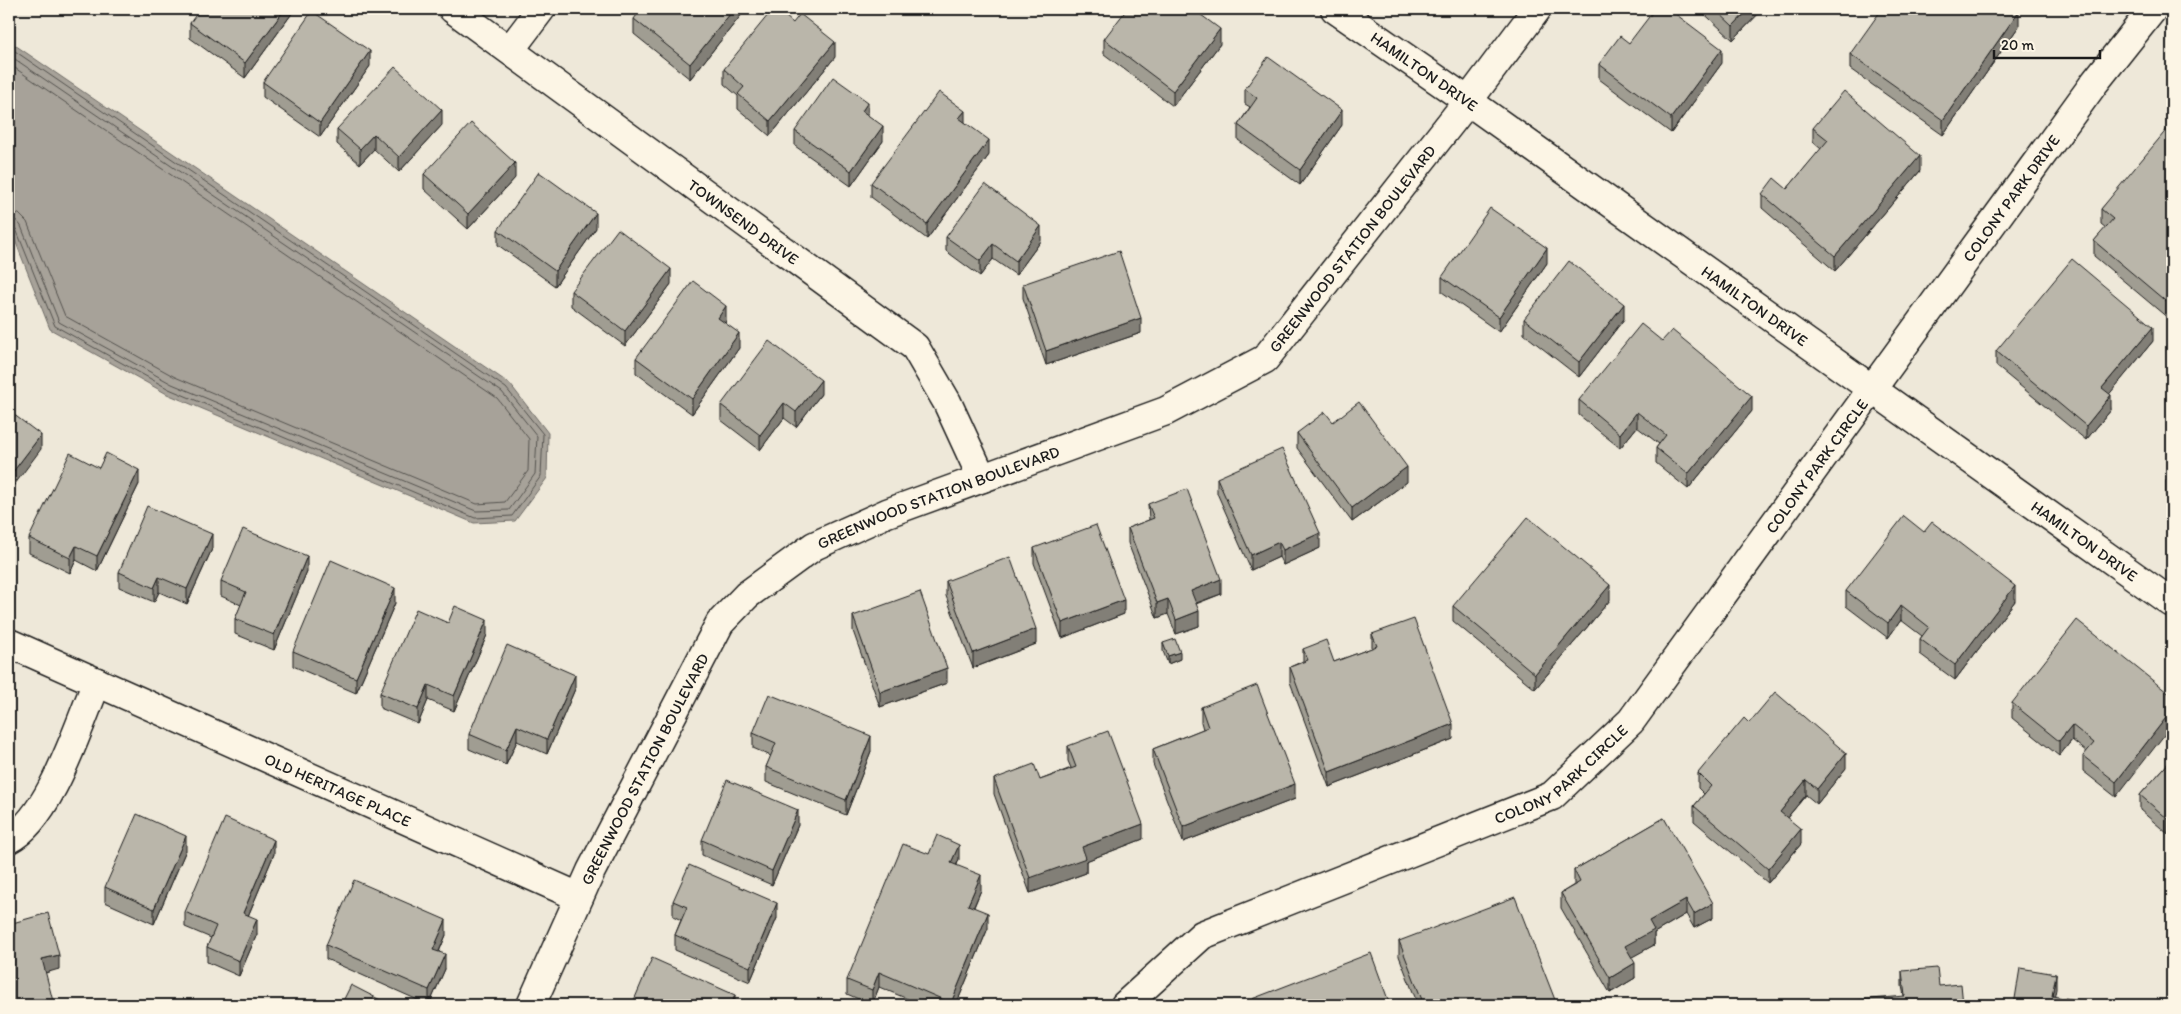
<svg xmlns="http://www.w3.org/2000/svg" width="2181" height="1014" font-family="Itim,sans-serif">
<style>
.water{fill:#a7a299;stroke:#6f6c67}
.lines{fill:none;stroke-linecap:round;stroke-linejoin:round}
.shore{stroke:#54524e;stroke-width:1}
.street-casing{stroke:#1c1c1c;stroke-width:31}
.street{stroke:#fcf5e5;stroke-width:28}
.wall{fill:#a09d92;stroke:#1c1c1c}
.shaded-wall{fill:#827f77;stroke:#1c1c1c}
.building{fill:#bab6aa;stroke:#1c1c1c}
.labels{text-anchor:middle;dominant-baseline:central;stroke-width:4;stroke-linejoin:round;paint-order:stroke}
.street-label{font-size:16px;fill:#1c1c1c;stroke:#fcf5e5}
</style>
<rect width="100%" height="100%" fill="#eee8d9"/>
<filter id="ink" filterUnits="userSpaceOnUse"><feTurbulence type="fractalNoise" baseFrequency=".02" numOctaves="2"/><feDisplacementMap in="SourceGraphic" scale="10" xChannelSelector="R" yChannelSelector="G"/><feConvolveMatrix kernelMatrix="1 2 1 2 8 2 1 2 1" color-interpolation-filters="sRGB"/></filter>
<g filter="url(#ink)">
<polygon class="water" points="9,41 510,384 548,433 547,478 515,521 474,523 167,394 50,329 9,225"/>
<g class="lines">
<g class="shore">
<polyline points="9,47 506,388 543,434 541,476 512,516 475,518 169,389 55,326 16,229 9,225"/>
<polyline points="9,55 502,392 537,436 535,474 509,510 476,511 172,384 59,322 21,226 17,221 9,219"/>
<polyline points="9,64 497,398 529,439 528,471 505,502 477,504 175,377 65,316 27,222 19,214 9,212"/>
</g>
<g class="street-casing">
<g id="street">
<path id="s1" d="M453,9L915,347L947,402L982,478"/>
<path id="s2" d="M1335,9L1468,101L2172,603"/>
<polyline points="510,50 541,9"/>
<path id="s3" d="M9,643L579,897"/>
<path d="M9,839C50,819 79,724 97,682"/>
<path id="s4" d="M531,1005L591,871L720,623L747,595L814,546L887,513L1166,411L1265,359L1468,101L1537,9"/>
<path id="s5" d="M1125,1005L1202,935L1552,796L1631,721L2095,82L2153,9"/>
</g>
</g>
<use href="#street" class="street"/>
</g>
<g class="wall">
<polygon points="165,9 174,9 170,13"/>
<polygon points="293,9 293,12 245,78 190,38 190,23"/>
<polygon points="746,9 690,79 634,34 634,19"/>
<polygon points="1051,9 1062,9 1058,14"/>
<polygon points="1699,9 1763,9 1733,40"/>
<polygon points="1891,10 2019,26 1943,135 1850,69 1850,54"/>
<polygon points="793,23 835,57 770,136 738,109 738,96 724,84 724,69"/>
<polygon points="1104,39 1220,44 1173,106 1104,54"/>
<polygon points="1629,43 1722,63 1671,133 1599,79 1599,64"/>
<polygon points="370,66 320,137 263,97 263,82"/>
<polygon points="1245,89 1342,125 1300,185 1238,140 1238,125 1250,107 1245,104"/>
<polygon points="868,115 883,141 851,186 795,146 795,131"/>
<polygon points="965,122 989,155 927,239 871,197 871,183"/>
<polygon points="442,125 399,172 374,149 360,164 337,144 337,129"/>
<polygon points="1813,128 1920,171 1835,271 1762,208 1762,194 1787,189 1821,149 1813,142"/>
<polygon points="2172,132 2172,315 2169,319 2094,256 2094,241 2106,228 2101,224 2101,209"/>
<polygon points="424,174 515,178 468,229 424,189"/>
<polygon points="596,228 555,286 498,245 498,230"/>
<polygon points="946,237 1041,241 1016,275 993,259 980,276 946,251"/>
<polygon points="1547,263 1499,332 1442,292 1442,277"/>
<polygon points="671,284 625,346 571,306 571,291"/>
<polygon points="1023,284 1141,333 1046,365 1023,298"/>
<polygon points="1524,319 1624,319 1579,377 1524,334"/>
<polygon points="726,321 725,323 739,348 692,414 636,373 636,358"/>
<polygon points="1662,341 1752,411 1688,489 1656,463 1656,448 1659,444 1637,427 1620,448 1579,415 1579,400"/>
<polygon points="2153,341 2109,394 2111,410 2086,440 1996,366 1996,351"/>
<polygon points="821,394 796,427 784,418 760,450 721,420 721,405"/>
<polygon points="1333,422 1407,482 1352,522 1297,448 1297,433"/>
<polygon points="99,468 139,484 97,571 76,560 70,573 29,553 29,538"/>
<polygon points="2172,473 2172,501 2166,496 2166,481"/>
<polygon points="1217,478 1320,548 1283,565 1279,557 1251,570 1217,493"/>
<polygon points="1148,504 1221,594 1196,604 1199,626 1176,634 1168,614 1157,618 1128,543 1128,528 1149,520"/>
<polygon points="1034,548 1124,614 1062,638 1034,563"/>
<polygon points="212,549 187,604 159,592 154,602 119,587 119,572"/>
<polygon points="307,571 274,650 235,634 235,619 241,605 221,596 221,581"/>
<polygon points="946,581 1036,644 973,668 946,596"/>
<polygon points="1846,591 2015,601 1955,680 1920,654 1920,639 1922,636 1901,620 1888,638 1846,606"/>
<polygon points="1610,600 1535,689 1453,621 1453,606"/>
<polygon points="395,603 356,693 293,666 293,651"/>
<polygon points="853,616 947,683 880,707 853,631"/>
<polygon points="448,623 487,635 454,711 428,700 418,724 380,708 380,693"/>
<polygon points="1372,634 1453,739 1329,787 1290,682 1290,667 1303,661 1303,649 1334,662 1372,648"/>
<polygon points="1163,643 1180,659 1168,664 1163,651"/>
<polygon points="575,689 547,754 517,741 506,765 469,749 469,734"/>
<polygon points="2172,696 2116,797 2083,771 2083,756 2087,752 2072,740 2059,756 2012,718 2012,703"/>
<polygon points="1201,707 1295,799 1183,842 1153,764 1153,749 1203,729 1201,722"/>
<polygon points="1749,723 1846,768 1817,804 1806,795 1787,818 1801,844 1768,883 1694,821 1694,806 1704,794 1698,788 1698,773"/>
<polygon points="753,733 871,751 846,815 766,782 766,767 771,756 753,748"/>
<polygon points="1068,746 1143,839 1086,861 1086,873 1030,893 994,794 994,779 1040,780 1071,768 1068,761"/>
<polygon points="2172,759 2172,830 2168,834 2140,810 2140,795"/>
<polygon points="1664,818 1713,918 1694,928 1686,914 1654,933 1654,945 1631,957 1635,978 1610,993 1561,908 1561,893 1574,885 1574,870"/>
<polygon points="798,825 772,885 702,855 702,840"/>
<polygon points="186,850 154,924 105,902 105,887"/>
<polygon points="274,854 248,916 257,934 239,976 207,962 207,947 211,938 185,927 185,912"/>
<polygon points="929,854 959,859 957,865 981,890 974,907 988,928 956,1005 922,1005 879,987 872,1005 847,994 847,980"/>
<polygon points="673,901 777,918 750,982 675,950 675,935 681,920 673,916"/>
<polygon points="9,924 59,969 9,943"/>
<polygon points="446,935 439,952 445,969 429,1005 326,959 326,945"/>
<polygon points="1399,941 1557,1005 1418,1005 1399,956"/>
<polygon points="1902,971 1939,986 1904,996 1902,986"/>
</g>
<g class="shaded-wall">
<polygon points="170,9 174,9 170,13"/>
<polygon points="285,9 293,9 293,12 245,78 245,63"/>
<polygon points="734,9 746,9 690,79 690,64"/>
<polygon points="1058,9 1062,9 1058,14"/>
<polygon points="1749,9 1763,9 1733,40 1733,26"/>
<polygon points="2019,11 2019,26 1943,135 1943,120"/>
<polygon points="1220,29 1220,44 1173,106 1173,91"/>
<polygon points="835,42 835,57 770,136 770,121"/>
<polygon points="1722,49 1722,63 1671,133 1671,118"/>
<polygon points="370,51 370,66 320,137 320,123"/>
<polygon points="868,102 868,116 862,111"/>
<polygon points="442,110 442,125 399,172 399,157"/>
<polygon points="1342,110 1342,125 1300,185 1300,170"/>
<polygon points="965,111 965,126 959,118"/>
<polygon points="883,126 883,141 851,186 851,171"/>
<polygon points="374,134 374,149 360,164 360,149"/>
<polygon points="989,140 989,155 927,239 927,224"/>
<polygon points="1920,156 1920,171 1835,271 1835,256"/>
<polygon points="515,163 515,178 468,229 468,214"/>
<polygon points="596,213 596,228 555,286 555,271"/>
<polygon points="1041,226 1041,241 1016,275 1016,261"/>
<polygon points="993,244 993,259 980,276 980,261"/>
<polygon points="1547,248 1547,263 1499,332 1499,317"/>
<polygon points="671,269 671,284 625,346 625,331"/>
<polygon points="2172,300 2172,315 2169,319 2169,304"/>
<polygon points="1624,304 1624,319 1579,377 1579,362"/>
<polygon points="726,306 726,321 718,333 718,318"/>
<polygon points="1141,318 1141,333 1046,365 1046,351"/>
<polygon points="2153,327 2153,341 2102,403 2102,388"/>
<polygon points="739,333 739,348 692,414 692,399"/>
<polygon points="821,380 821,394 796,427 796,412"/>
<polygon points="2111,395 2111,410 2086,440 2086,426"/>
<polygon points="1752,396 1752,411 1688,489 1688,474"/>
<polygon points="784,403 784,418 760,450 760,435"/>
<polygon points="1637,412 1637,427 1620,448 1620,434"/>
<polygon points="41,435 41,449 9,492 9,477"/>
<polygon points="1407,467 1407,482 1352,522 1352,508"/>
<polygon points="139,470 139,484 97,571 97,556"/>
<polygon points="1320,533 1320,548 1283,565 1283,550"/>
<polygon points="212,534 212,549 187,604 187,589"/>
<polygon points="1279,542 1279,557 1251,570 1251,555"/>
<polygon points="76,546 76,560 70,573 70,558"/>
<polygon points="307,556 307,571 274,650 274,635"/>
<polygon points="159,577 159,592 154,602 154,588"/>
<polygon points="1221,579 1221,594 1191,605 1191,591"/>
<polygon points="1610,585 1610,600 1535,689 1535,674"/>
<polygon points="2015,586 2015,601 1955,680 1955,665"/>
<polygon points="395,588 395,603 356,693 356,678"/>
<polygon points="1168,599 1168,614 1157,618 1157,603"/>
<polygon points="1124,600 1124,614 1062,638 1062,623"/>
<polygon points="1901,605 1901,620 1888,638 1888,623"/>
<polygon points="1199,611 1199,626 1176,634 1176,620"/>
<polygon points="487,620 487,635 454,711 454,696"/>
<polygon points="1036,629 1036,644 973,668 973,653"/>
<polygon points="1180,652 1180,659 1168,664 1168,656"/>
<polygon points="947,668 947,683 880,707 880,692"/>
<polygon points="575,675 575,689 547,754 547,739"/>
<polygon points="428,685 428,700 418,724 418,709"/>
<polygon points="2172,710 2172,725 2116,797 2116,782"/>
<polygon points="1453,724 1453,739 1329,787 1329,772"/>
<polygon points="2072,725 2072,740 2059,756 2059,741"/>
<polygon points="517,726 517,741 506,765 506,750"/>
<polygon points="871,736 871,751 846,815 846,800"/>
<polygon points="1846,753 1846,768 1817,804 1817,789"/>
<polygon points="1806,780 1806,795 1780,826 1780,812"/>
<polygon points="1295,784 1295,799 1183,842 1183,827"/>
<polygon points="798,810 798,825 772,885 772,871"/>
<polygon points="2172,815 2172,830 2168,834 2168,819"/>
<polygon points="1143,824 1143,839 1086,861 1086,873 1030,893 1030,878 1082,847"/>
<polygon points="1801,829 1801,844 1768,883 1768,869"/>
<polygon points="186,836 186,850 154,924 154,909"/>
<polygon points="274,840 274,854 243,928 243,913"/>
<polygon points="959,845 959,859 951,878 951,863"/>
<polygon points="981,875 981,890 968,920 968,905"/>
<polygon points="1686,900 1686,914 1654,933 1654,945 1625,961 1625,946 1649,921"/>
<polygon points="777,903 777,918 750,982 750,967"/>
<polygon points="1713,903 1713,918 1694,928 1694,914"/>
<polygon points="988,913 988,928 956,1005 951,1005 951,1003"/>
<polygon points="257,919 257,934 239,976 239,961"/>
<polygon points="446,920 446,935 433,965 433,950"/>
<polygon points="445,954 445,969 429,1005 429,990"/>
<polygon points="59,955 59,969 42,974 42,959"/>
<polygon points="1635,963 1635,978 1610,993 1610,978"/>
<polygon points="879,972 879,987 872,1005 872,990"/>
<polygon points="2056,974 2056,989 2053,1005 2052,996"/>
<polygon points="735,995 735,1005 731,1005"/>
<polygon points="1531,1001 1531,1005 1520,1005"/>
</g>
<g class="building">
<polygon points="200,9 285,9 245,63 190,23"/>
<polygon points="641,9 734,9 690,64 634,19"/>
<polygon points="773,9 777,9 793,23 800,14 835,42 770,121 738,94 744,87 724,69"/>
<polygon points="1127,9 1193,9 1220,29 1173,91 1104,39"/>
<polygon points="1655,9 1669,9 1722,49 1671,118 1599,64 1620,36 1629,43"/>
<polygon points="1715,9 1749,9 1733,26"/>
<polygon points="1882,9 1889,9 1891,10 1893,9 2015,9 2019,11 1943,120 1850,54"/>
<polygon points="312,11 370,51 320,123 263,82"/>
<polygon points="1268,57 1342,110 1300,170 1238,125 1257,98 1245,89"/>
<polygon points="395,67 442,110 399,157 374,134 360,149 337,129"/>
<polygon points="833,77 868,102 862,111 883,126 851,171 795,131"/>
<polygon points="1844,91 1920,156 1835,256 1762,194 1774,178 1787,189 1828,140 1813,128"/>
<polygon points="939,92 965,111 959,118 989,140 927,224 871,183"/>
<polygon points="471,123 515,163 468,214 424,174"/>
<polygon points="2168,128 2172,132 2172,300 2169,304 2094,241 2113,219 2101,209"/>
<polygon points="539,172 596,213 555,271 498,230"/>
<polygon points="985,184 1041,226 1016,261 993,244 980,261 946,237"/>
<polygon points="1490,208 1547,248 1499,317 1442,277"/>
<polygon points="618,229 671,269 625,331 571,291"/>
<polygon points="1119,251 1141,318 1046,351 1023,284"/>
<polygon points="2072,259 2153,327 2102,388 2111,395 2086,426 1996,351"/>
<polygon points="1569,261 1624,304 1579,362 1524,319"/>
<polygon points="693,281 726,306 718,318 739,333 692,399 636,358"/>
<polygon points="1641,324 1662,341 1672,330 1752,396 1688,474 1656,448 1666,435 1637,412 1620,434 1579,400"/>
<polygon points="769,341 821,380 796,412 784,403 760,435 721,405"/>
<polygon points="1359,402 1407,467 1352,508 1297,433 1325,412 1333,422"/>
<polygon points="9,411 41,435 9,477"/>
<polygon points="1282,449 1320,533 1283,550 1279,542 1251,555 1217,478"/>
<polygon points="70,453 99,468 106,453 139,470 97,556 76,546 70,558 29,538"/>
<polygon points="2172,473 2172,487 2166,481"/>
<polygon points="1187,489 1221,579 1191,591 1199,611 1176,620 1168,599 1157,603 1128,528 1154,518 1148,504"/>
<polygon points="147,506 212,534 187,589 159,577 154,588 119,572"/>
<polygon points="1904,516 1924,532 1932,522 2015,586 1955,665 1920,639 1929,627 1901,605 1888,623 1846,591"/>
<polygon points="1528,517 1610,585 1535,674 1453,606"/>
<polygon points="1096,525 1124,600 1062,623 1034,548"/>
<polygon points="243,529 307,556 274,635 235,619 246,592 221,581"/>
<polygon points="1010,557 1036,629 973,653 946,581"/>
<polygon points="331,560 395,588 356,678 293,651"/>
<polygon points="920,592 947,668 880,692 853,616"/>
<polygon points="455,606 487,620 454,696 428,685 418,709 380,693 416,609 448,623"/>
<polygon points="1414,619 1453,724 1329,772 1290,667 1308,660 1303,649 1326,640 1334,662 1377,646 1372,634"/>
<polygon points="2077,620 2172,696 2172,710 2116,782 2083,756 2094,743 2072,725 2059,741 2012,703"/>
<polygon points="1175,639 1180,652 1168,656 1163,643"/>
<polygon points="507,645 575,675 547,739 517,726 506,750 469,734"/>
<polygon points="1257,685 1295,784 1183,827 1153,749 1208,727 1201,707"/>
<polygon points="1775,692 1846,753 1817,789 1806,780 1780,812 1801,829 1768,869 1694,806 1711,786 1698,773 1744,718 1749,723"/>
<polygon points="769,694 871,736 846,800 766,767 776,743 753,733"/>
<polygon points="1108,731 1143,824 1082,847 1086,858 1030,878 994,779 1034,764 1040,780 1076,767 1068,746"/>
<polygon points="2172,759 2172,815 2168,819 2140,795"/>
<polygon points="727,780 798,810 772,871 702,840"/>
<polygon points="137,814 186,836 154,909 105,887"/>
<polygon points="225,818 274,840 243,913 257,919 239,961 207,947 216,926 185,912"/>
<polygon points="1664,818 1713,903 1694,914 1686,900 1649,921 1654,930 1625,946 1635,963 1610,978 1561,893 1580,882 1574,870"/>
<polygon points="937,835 959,845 951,863 981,875 968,905 988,913 951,1003 879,972 872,990 847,980 903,844 929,854"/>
<polygon points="689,865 777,903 750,967 675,935 687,907 673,901"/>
<polygon points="354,880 446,920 433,950 445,954 429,990 326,945"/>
<polygon points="1515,897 1557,1005 1533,1005 1531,1001 1520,1005 1424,1005 1399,941"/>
<polygon points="48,913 59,955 42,959 54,1005 9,1005 9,943 13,942 9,927 9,924"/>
<polygon points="1371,953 1390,1005 1255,1005 1252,999"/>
<polygon points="652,958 735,995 731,1005 632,1005"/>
<polygon points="1937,968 1939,986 1961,984 1963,1005 1827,1005 1827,1003 1905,996 1902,971"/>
<polygon points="2020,968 2056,974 2052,996 2109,1005 2014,1005"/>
<polygon points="351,985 390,1005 341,1005"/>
</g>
</g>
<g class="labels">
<g class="street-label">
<text stroke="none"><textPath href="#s2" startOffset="109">HAMILTON DRIVE</textPath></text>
<text stroke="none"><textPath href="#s5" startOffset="1236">COLONY PARK DRIVE</textPath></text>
<text stroke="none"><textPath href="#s1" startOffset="360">TOWNSEND DRIVE</textPath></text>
<text stroke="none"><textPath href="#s4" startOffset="1178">GREENWOOD STATION BOULEVARD</textPath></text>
<text stroke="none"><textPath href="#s2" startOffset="514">HAMILTON DRIVE</textPath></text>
<text stroke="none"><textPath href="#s5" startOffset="905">COLONY PARK CIRCLE</textPath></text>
<text stroke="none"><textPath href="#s4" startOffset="682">GREENWOOD STATION BOULEVARD</textPath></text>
<text stroke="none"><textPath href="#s2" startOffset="919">HAMILTON DRIVE</textPath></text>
<text stroke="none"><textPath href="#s4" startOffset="262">GREENWOOD STATION BOULEVARD</textPath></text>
<text stroke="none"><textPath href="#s5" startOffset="500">COLONY PARK CIRCLE</textPath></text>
<text stroke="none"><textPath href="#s3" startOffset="360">OLD HERITAGE PLACE</textPath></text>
</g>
</g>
<rect width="2181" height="1014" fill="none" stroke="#fcf5e5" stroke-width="30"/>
<rect x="15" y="15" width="2151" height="984" fill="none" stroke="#1c1c1c" stroke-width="2" filter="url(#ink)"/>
<path d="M1994 50v8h106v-8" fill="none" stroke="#1c1c1c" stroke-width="2.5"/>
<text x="2001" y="50" font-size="15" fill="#1c1c1c" stroke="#fcf5e5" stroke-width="4" paint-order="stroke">20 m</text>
</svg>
